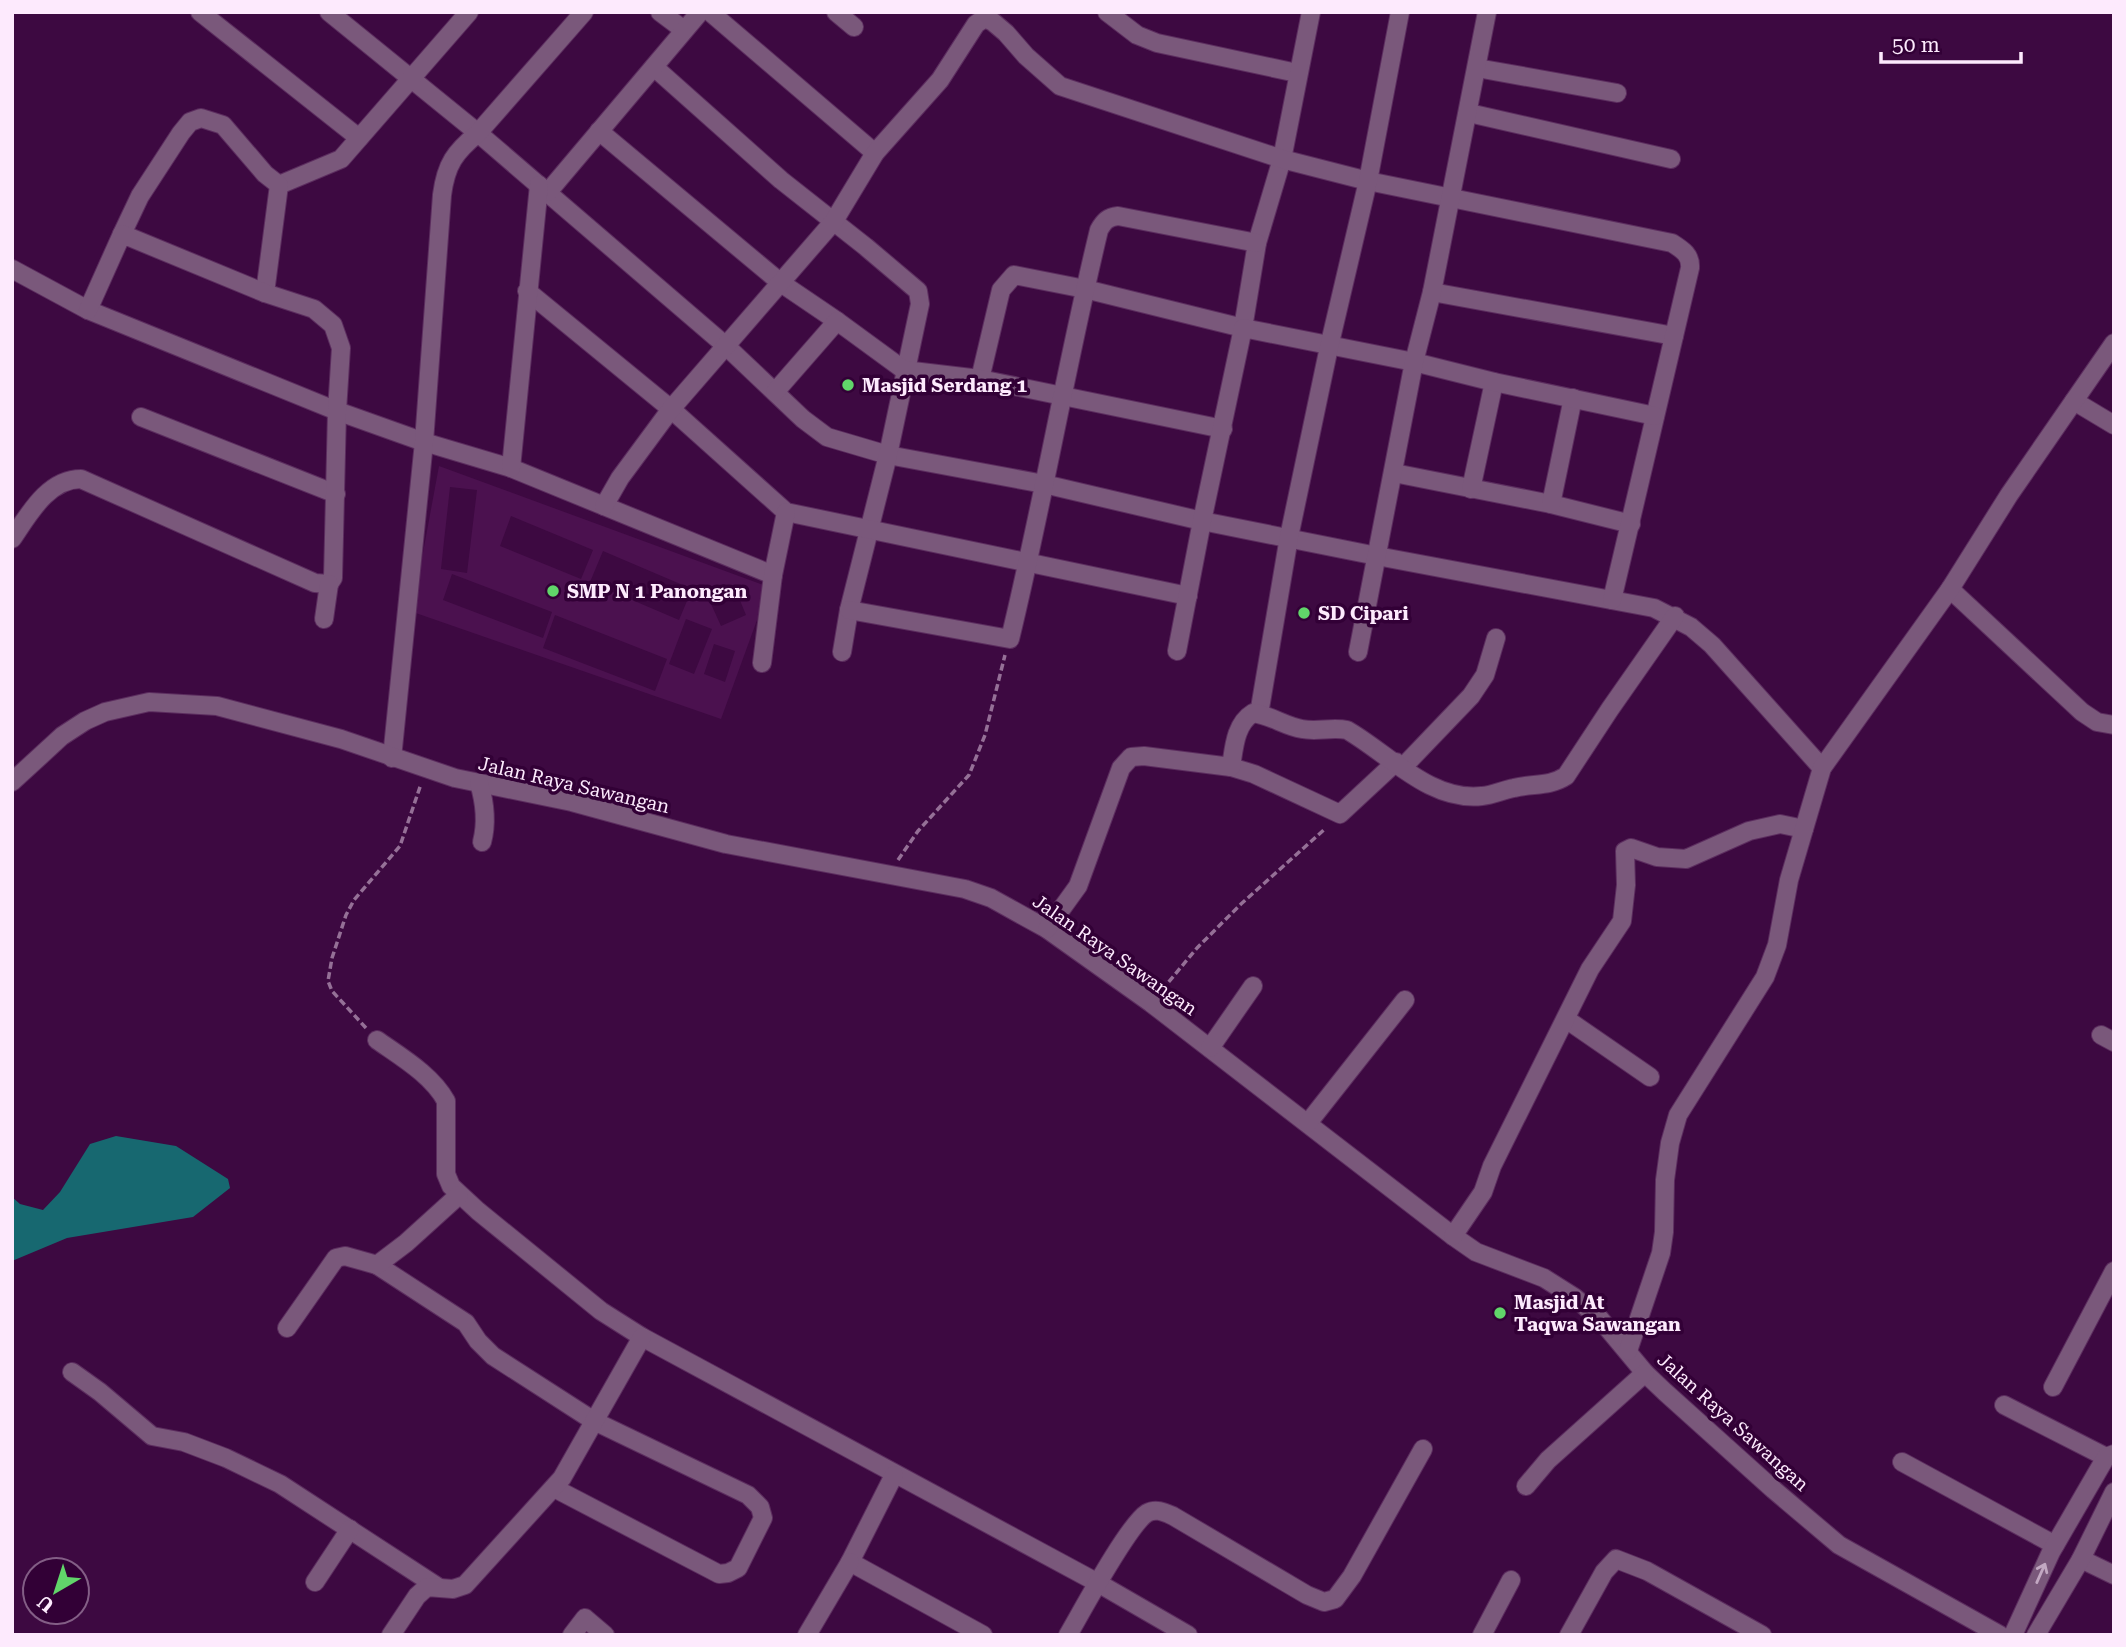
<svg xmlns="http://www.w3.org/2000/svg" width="2126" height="1647" font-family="'Roboto Serif',serif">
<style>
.built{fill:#4b114f;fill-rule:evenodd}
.water{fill:#176870}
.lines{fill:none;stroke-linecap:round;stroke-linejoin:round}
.minor-casing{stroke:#5c2d5f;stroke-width:20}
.path{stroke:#957097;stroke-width:3.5;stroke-dasharray:7 3.5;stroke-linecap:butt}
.minor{stroke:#7a587b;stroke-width:18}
.oneway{stroke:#c2a8c2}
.poi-dot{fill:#61d56a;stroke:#320036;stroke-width:2.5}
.labels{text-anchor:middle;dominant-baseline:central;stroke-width:7;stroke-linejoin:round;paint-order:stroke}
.poi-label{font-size:19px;font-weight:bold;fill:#fdeafd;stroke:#320036;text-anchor:start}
.street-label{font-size:19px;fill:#fdeafd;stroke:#320036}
</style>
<rect width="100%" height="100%" fill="#3d0941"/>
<path class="built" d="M439,466L769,587L721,719L410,611L415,596ZM450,487L477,490L467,573L441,569ZM511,516L593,550L581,579L500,546ZM603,551L692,589L679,620L590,582ZM452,574L552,612L543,638L443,600ZM737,593L746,615L721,626L711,604ZM555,615L667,659L655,691L543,648ZM686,619L712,629L694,674L669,664ZM714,644L735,651L725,682L704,674Z"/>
<polygon class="water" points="116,1136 176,1146 228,1179 230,1188 193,1217 67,1238 12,1261 12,1197 20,1204 43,1210 60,1192 90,1144"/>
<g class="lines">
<g class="minor-casing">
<g id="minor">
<polyline points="200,12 359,138"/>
<polyline points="329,12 478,133 726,346 803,419 827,437 888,455 1044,484 1202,521 1377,556 1654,608 1691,627 1712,645 1822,768"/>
<polyline points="660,12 684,30"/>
<polyline points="710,12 875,153"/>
<polyline points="836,12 854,27"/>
<polyline points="1107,12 1137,35 1157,43 1297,73"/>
<polyline points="654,67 781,180 866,247 918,291 920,304 888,455 849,610 842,652"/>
<polyline points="1477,68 1617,93"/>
<polyline points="1469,113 1671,159"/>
<polyline points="599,131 781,283 837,321"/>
<polyline points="279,185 341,159 469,12"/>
<polyline points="548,192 700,12"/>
<polyline points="122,234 140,196 181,133 190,122 201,118 223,125 265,174 279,185 265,293"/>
<polyline points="12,269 88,310 337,411 424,442 511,468 773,575"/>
<polyline points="527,291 671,409 786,512 1188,596"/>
<polyline points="1432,292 1674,336"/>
<polyline points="980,379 1001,290 1014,275 1085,289 1243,328 1257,243 1282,159 1311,12"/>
<polyline points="775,392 837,321 904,370 980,379 1223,429"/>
<polyline points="2074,401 2114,425"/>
<polyline points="141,417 336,494"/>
<polyline points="511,468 539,185"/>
<polyline points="1394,473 1551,504 1631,524"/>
<polyline points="1471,489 1494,382"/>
<polyline points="1551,504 1573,398"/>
<path d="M604,506L620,478L671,409L834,221L875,153L940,80L976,24L985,18L993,22L1006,33L1026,56L1060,86L1282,159L1368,181L1672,243C1683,250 1691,255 1690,268L1612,600"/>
<path d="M12,539C29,514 48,479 81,479L315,583L329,584L333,578L337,411L341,348L333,325L314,309L265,293L122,234L88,310"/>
<polyline points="1950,589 2082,712 2097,722 2114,725"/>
<path d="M849,610L1010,639C1043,503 1066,366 1099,230C1104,221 1108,217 1118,216L1257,243"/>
<polyline points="324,619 329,584"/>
<polyline points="1177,651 1202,521 1243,328 1414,362 1494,382 1655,416"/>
<polyline points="1358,652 1414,362 1432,292 1487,12"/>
<polyline points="762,663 773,575 786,512"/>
<polyline points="1259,714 1289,537 1329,347 1368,181 1400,12"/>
<path d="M392,758L424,442L442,195C446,164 455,152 478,133L584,12"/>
<polyline points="1231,767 1254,774 1340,814 1396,762"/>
<polyline points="1403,767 1471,696 1485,675 1496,638"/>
<polyline points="12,782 62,736 85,721 105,712 149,702 217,706 341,739 455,778 572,802 726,844 965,889 991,898 1047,929 1151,1003 1453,1236 1476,1252 1544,1278 1574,1297 1600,1319 1645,1373 1665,1392 1774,1490 1839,1545 2000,1635"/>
<path d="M479,783C485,803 487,823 482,842"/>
<path d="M1047,929L1078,886L1121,768L1131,757L1144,756L1231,767C1234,748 1235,724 1253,713C1270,715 1285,726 1302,729C1317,732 1332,727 1347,730C1389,754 1430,802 1482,796C1493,795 1503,790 1514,788C1533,783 1549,787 1566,776L1610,709L1675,616"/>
<polyline points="1566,1019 1650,1077"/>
<polyline points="2101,1035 2114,1042"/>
<path d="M377,1040C401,1057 432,1075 446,1101V1174L451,1186L478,1211L601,1311L642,1337L1098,1583L1188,1635"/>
<polyline points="1210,1048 1253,986"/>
<polyline points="1308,1123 1405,1000"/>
<polyline points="1453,1236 1483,1192 1492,1166 1590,969 1622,921 1626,885 1625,851 1631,848 1657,857 1686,859 1749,831 1780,824 1804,829"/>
<polyline points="377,1265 466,1323 478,1341 493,1356 594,1421 748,1495 760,1507 763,1518 738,1568 728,1573 719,1574 554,1488"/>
<polyline points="287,1328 336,1258 345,1256 377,1265 406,1243 459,1195"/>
<polyline points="1628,1351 1661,1253 1664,1232 1665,1180 1670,1143 1678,1115 1765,977 1777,945 1789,880 1822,768 1950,589 2009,495 2114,343"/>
<polyline points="72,1372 100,1392 152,1436 184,1442 226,1458 280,1484 438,1587"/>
<polyline points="2053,1387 2114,1271"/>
<polyline points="2004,1405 2106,1457"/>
<polyline points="1902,1462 2055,1545"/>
<polyline points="894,1475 850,1562 983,1635"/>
<polyline points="1526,1486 1548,1460 1645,1373"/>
<polyline points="2081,1559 2114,1575"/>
<polyline points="315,1582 350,1529"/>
<polyline points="391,1635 417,1596 427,1587 453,1589 465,1585 562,1478 642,1337"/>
<polyline points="572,1635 585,1618 605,1635"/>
<polyline points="807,1635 850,1562"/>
<path d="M1068,1635C1082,1611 1128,1525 1147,1513C1156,1508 1164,1512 1173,1516L1307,1595L1324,1602L1335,1599L1352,1576L1423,1449"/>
<polyline points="1482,1635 1511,1580"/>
<polyline points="1569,1635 1604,1572 1616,1559 1647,1571 1762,1635"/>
<polyline points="2013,1635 2051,1552 2106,1457 2114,1454"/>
<polyline points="2036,1635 2081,1559 2114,1492"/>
</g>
</g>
<g class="path">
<polyline points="898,860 918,831 969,775 985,735 1005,655"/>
<polyline points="1162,990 1197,948 1241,904 1326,828"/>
<polyline points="366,1028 332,991 328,981 332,958 346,915 354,900 400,846 421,784"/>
</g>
<use href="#minor" class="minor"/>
</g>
<defs><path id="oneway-shaft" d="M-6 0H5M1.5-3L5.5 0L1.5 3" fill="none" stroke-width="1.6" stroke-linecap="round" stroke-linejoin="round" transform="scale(1.75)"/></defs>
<use class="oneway" href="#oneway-shaft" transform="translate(2041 1573) rotate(-66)"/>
<g class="poi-dot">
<circle cx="848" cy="385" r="7"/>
<circle cx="553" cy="591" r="7"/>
<circle cx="1304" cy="613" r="7"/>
<circle cx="1500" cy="1313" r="7"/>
</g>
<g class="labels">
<g class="poi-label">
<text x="862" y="385">Masjid Serdang 1</text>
<text x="567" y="591">SMP N 1 Panongan</text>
<text x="1318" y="613">SD Cipari</text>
<text x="1514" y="1302">Masjid At<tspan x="1514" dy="22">Taqwa Sawangan</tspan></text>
</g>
<g class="street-label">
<text transform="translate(574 785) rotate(13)">Jalan Raya Sawangan</text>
<text transform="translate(1115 955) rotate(35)">Jalan Raya Sawangan</text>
<text transform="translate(1733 1422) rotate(42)">Jalan Raya Sawangan</text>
</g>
</g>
<rect width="2126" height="1647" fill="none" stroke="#fdeafd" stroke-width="28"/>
<g transform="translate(56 1591) rotate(219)"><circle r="33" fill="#320036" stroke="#835e86" stroke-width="2"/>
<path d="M0-5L12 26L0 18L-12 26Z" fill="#61d56a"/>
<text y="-10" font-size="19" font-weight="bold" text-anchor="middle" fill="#fdeafd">U</text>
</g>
<path d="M1881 52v10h140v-10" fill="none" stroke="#fdeafd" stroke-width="3.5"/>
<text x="1892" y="52" font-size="21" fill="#fdeafd" stroke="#320036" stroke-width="5" paint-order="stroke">50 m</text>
</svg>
